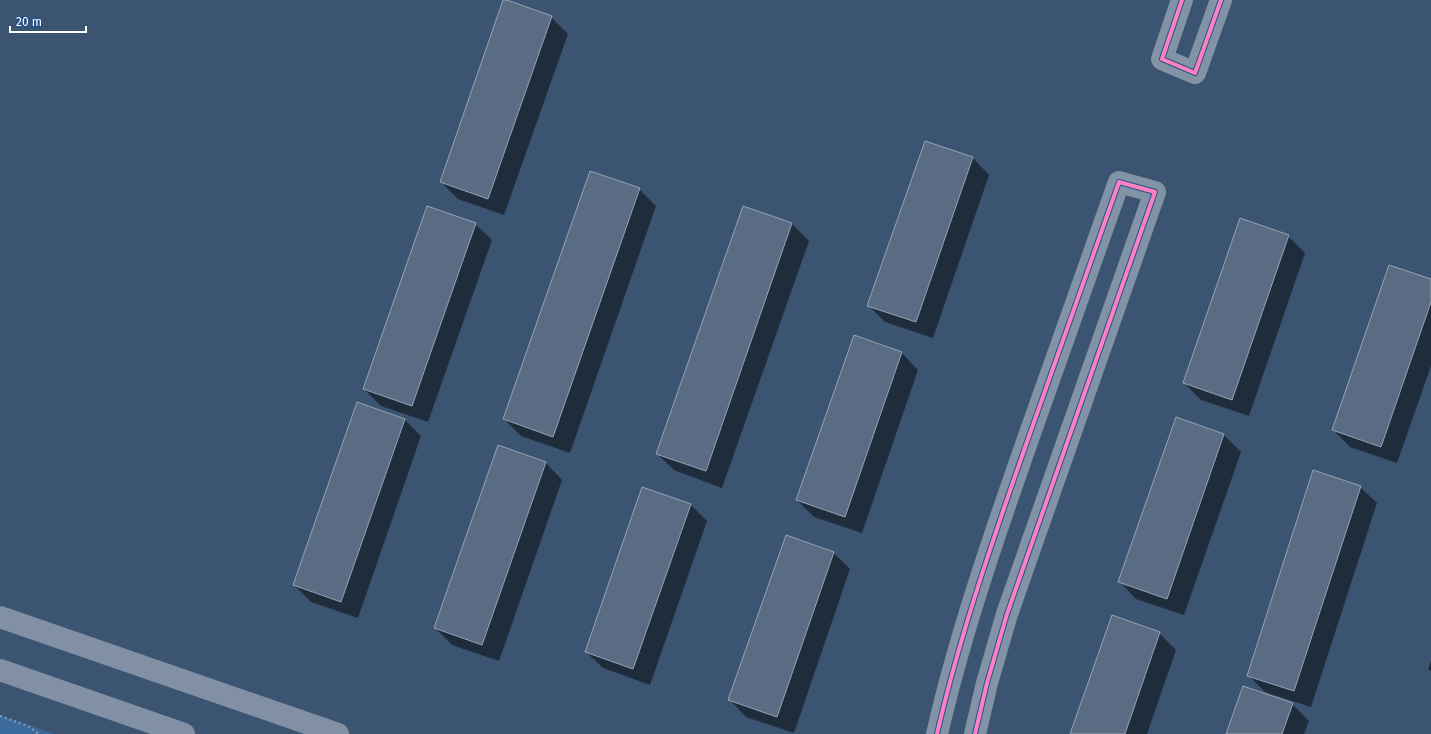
<svg xmlns="http://www.w3.org/2000/svg" width="1431" height="734" font-family="'Fira Sans',sans-serif">
<style>
.green{fill:#3a6a9c}
.shadow{fill:#0007}
.building{fill:#596c83;stroke:#95a4b5}
.lines{fill:none;stroke-linecap:round;stroke-linejoin:round}
.path{stroke:#8293a6;stroke-width:2.5;stroke-dasharray:2 3;stroke-linecap:butt}
.minor{stroke:#8293a6;stroke-width:22}
.major{stroke:#8190a4;stroke-width:22}
.cycleway-casing{stroke:#255387;stroke-width:6}
.cycleway{stroke:#ff80c0;stroke-width:4}
</style>
<rect width="100%" height="100%" fill="#3b5471"/>
<polygon class="green" points="0,715 54,734 0,734"/>
<g class="shadow">
<polygon points="551,17 568,34 504,215 458,199 441,182"/>
<polygon points="925,142 973,158 989,175 933,338 885,322 868,305"/>
<polygon points="639,189 656,206 570,453 521,436 504,419"/>
<polygon points="743,207 792,224 809,241 722,488 674,470 657,454"/>
<polygon points="475,224 492,240 428,422 381,406 364,389"/>
<polygon points="1288,236 1305,253 1249,416 1201,400 1184,383"/>
<polygon points="1431,280 1431,366 1397,463 1350,447 1333,430"/>
<polygon points="902,353 918,370 862,533 814,517 797,500"/>
<polygon points="404,419 421,436 358,618 311,602 294,585"/>
<polygon points="1176,419 1224,435 1241,452 1184,615 1136,599 1120,582"/>
<polygon points="499,447 546,463 562,480 499,661 452,645 435,628"/>
<polygon points="1360,487 1377,503 1311,707 1265,692 1248,675"/>
<polygon points="690,504 707,521 650,685 603,668 586,652"/>
<polygon points="834,553 850,569 794,733 746,717 730,700"/>
<polygon points="1159,633 1176,650 1147,734 1071,734"/>
<polygon points="1431,661 1431,671 1428,669"/>
<polygon points="1292,704 1309,721 1304,734 1227,734"/>
</g>
<g class="building">
<polygon points="503,0 507,0 552,16 488,199 440,182"/>
<polygon points="925,141 973,157 916,322 867,306"/>
<polygon points="590,171 640,188 553,437 503,419"/>
<polygon points="427,206 476,223 412,406 363,389"/>
<polygon points="743,206 792,223 706,471 656,454"/>
<polygon points="1240,218 1289,235 1232,400 1183,383"/>
<polygon points="1389,265 1431,279 1431,302 1381,447 1332,430"/>
<polygon points="854,335 902,352 845,517 796,500"/>
<polygon points="357,402 405,419 341,602 293,585"/>
<polygon points="1176,417 1224,434 1167,599 1118,582"/>
<polygon points="498,445 546,462 482,645 434,628"/>
<polygon points="1313,470 1361,486 1294,691 1247,676"/>
<polygon points="642,487 691,504 633,669 585,652"/>
<polygon points="786,535 834,552 777,717 728,700"/>
<polygon points="1112,615 1160,632 1125,734 1070,734"/>
<polygon points="1243,686 1293,703 1282,734 1226,734"/>
</g>
<g class="lines">
<polyline class="path" points="0,716 28,726 39,734"/>
<g class="minor">
<polyline points="1182,0 1162,59 1195,73 1221,0"/>
<path d="M937,734C960,634 994,536 1028,439C1058,354 1088,268 1119,182L1155,192L1007,614L987,683L975,734"/>
</g>
<g class="major">
<polyline points="0,617 338,734"/>
<polyline points="0,670 184,734"/>
</g>
<g class="cycleway-casing">
<g id="cycleway">
<polyline points="1182,0 1162,59 1195,73 1221,0"/>
<path d="M937,734C960,634 994,536 1028,439C1058,354 1088,268 1119,182L1155,192L1007,614L987,683L975,734"/>
</g>
</g>
<use href="#cycleway" class="cycleway"/>
</g>
<path d="M10 26v6h76v-6" fill="none" stroke="#ffffff" stroke-width="2"/>
<text x="16" y="26" font-size="12" fill="#ffffff" stroke="#255387" stroke-width="3" paint-order="stroke">20 m</text>
</svg>
